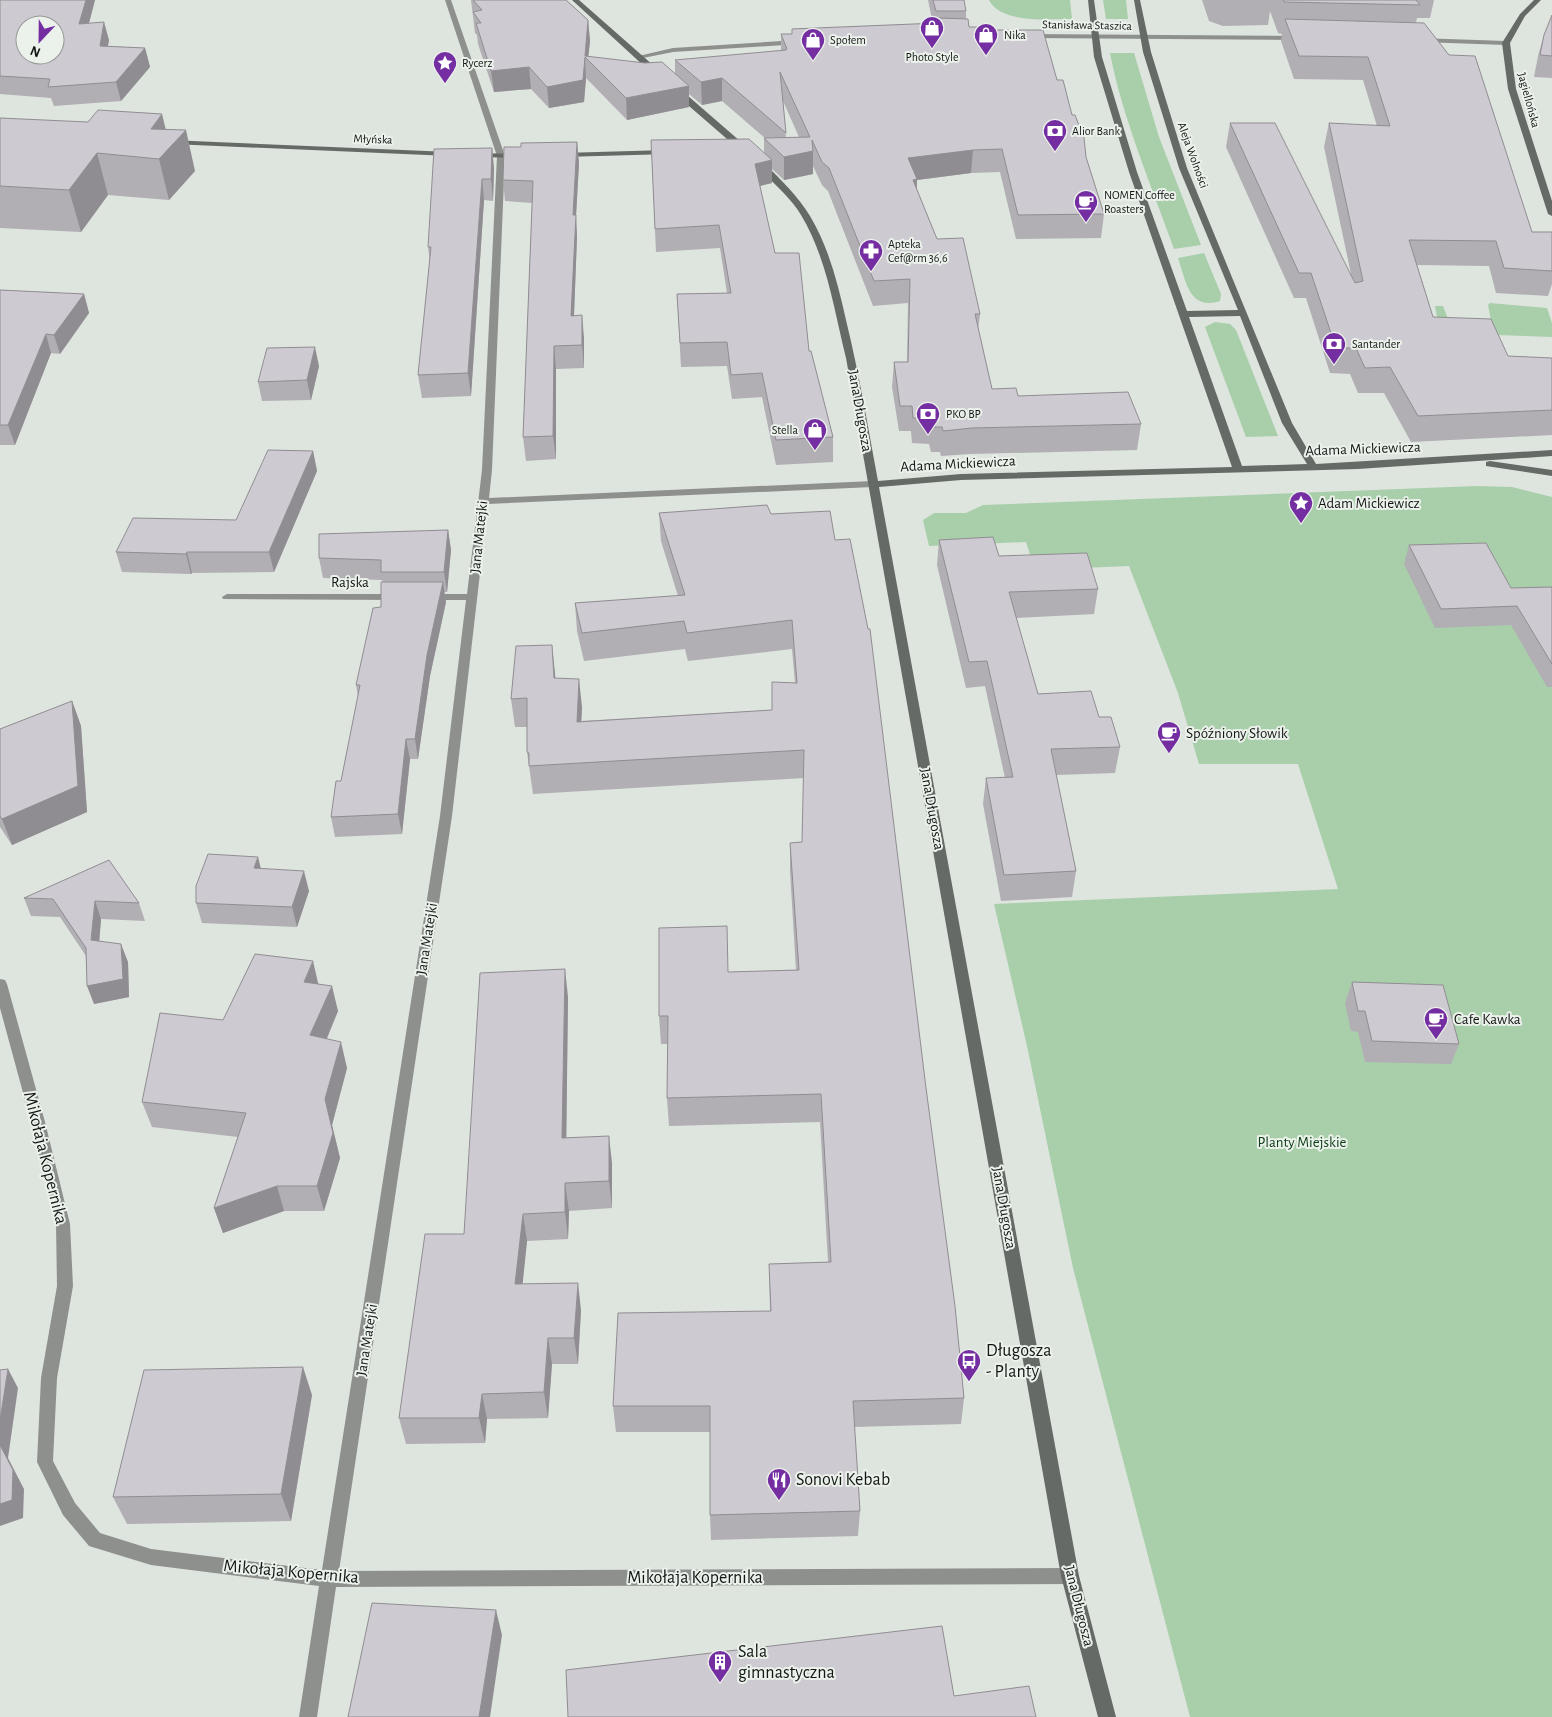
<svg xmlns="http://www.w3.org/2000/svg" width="1552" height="1717" font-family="'Alegreya Sans',sans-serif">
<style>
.green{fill:#a8cfaa}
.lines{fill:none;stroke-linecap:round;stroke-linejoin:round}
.street{fill:#8e908e;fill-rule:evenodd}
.secondary{fill:#666a66;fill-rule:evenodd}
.wall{fill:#b1aeb4;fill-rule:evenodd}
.shaded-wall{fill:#908d92}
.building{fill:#cecad1;stroke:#908d92;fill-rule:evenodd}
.labels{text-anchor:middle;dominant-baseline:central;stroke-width:4;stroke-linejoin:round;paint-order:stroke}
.far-street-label{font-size:12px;fill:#141614;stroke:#ebf1eb}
.far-poi-label{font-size:12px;fill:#141614;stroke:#ebf1eb;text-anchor:start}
.street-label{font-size:15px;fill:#141614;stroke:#ebf1eb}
.poi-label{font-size:15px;fill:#141614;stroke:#ebf1eb;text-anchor:start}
.park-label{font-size:15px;fill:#0f4018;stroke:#ebf1eb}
.near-street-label{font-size:18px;fill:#141614;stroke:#ebf1eb}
.near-poi-label{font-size:18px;fill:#141614;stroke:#ebf1eb;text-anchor:start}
</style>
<rect width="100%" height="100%" fill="#dee4de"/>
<g class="green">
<path d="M989,0H1070L1072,19C1049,19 1001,24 989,0Z"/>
<polygon points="1103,0 1126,0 1128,19 1106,19"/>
<path d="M1110,53H1134L1159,137L1201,245L1174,249C1151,184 1123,120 1110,53Z"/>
<path d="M1204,253L1221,294L1220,301C1189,311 1186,281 1178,258Z"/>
<polygon points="1490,303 1547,308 1552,323 1552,337 1440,333 1435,306 1443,306 1452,329 1493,331 1488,305"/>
<polygon points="1215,322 1230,324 1236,330 1278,436 1246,437 1205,327"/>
<polygon points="1477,486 1512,487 1552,497 1552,1717 1190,1717 1073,1268 1027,1046 994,904 1338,889 1298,764 1199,764 1178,693 1129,566 1035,570 1026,542 929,546 923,520 934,513 966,513 983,505"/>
</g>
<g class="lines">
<g class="street">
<polygon points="445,0 451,0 505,156 492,470 489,498 873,481 878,484 873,487 488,504 452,816 339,1571 1070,1568 1076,1570 1079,1576 1076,1582 1070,1584 336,1587 317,1717 299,1717 319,1586 151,1565 89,1546 63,1515 37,1462 41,1378 57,1286 56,1224 31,1122 0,1008 0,979 5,980 7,984 45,1122 70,1224 73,1286 57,1378 53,1461 75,1503 100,1533 151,1549 322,1570 440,816 466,600 427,600 422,597 427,594 467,594 482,470 497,156"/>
<polygon points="1026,34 1299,36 1303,38 1299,40 1029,38 1025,36"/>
<polygon points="1418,38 1506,41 1510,43 1506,45 1421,42 1417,40"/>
<polygon points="797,40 801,42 800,44 673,52 638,59 634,57 673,48"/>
<polygon points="227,594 397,594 402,597 397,600 223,599 222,597"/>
</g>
<g class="secondary">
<polygon points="572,0 579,0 662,73 662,77 656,77"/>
<path d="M1088,0H1094L1102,57L1137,172L1187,311L1238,310L1179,168L1143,52L1134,0H1140L1151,52L1187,168L1292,423L1316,464L1552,450V456L1358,469L961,480L879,487L1079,1576L1116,1717H1098L1061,1576L846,358C834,310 827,258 801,215C790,196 772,183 758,166L765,164C781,180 798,196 810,216C829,248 838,284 846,320C859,373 868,427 878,481L961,474L1232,467L1129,172L1094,57ZM1240,316L1282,423L1307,464L1242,466L1189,317Z"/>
<polygon points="1534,0 1541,0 1525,16 1510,43 1516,89 1552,201 1552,216 1548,214 1508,89 1502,43 1520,14"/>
<polygon points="674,89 680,89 748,148 748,152 742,152 674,93"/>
<polygon points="169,140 450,152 454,154 450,156 172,144 168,142"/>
<polygon points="667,150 670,150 670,154 562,157 558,155 562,153"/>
<polygon points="474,153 520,154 524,156 520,158 477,157 473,155"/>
<polygon points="1490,461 1552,470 1552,476 1486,466 1486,462"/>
</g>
</g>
<g class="wall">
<polygon points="0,0 95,0 89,23 109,40 108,46 145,48 150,67 121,101 54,106 51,98 0,94"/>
<path d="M471,0H566L588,20L590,41L588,57L675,74V60L781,51V34H792V29L933,24L928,0H964L966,11V19L969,27L995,30L1057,80L1072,115L1104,214L1101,238L1016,239L1000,172L971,173L917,180V190L937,239L980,314L978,330L992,389L1018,396L1141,424L1137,450L970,454L941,456L940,452H931L929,444L912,443L911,431H899L892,387L894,362H907L908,303L873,306L828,191L822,185L813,166V174L784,180L772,169V183L760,186L775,253L809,351L833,437V462L776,465L762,397L732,399L727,366L681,367L677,294L727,293L720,248L656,252L651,140L764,152V138H765L722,101L702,105L689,94V107L627,120L586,78L584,102L549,108L531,89L494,92L478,44L477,35L475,33ZM783,101L799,137L786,138Z"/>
<polygon points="1202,0 1434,0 1430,18 1417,18 1416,22 1532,232 1552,232 1552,284 1548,296 1496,293 1489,266 1417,265 1433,317 1508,356 1552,358 1552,435 1411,442 1384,393 1358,393 1350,374 1330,373 1306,298 1294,298 1226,147 1230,123 1351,274 1324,147 1329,123 1377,126 1363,80 1294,79 1281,41 1282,34 1278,33 1270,11 1268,25 1223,26 1209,21"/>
<polygon points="1552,15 1552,78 1534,77 1538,56 1544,35"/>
<polygon points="0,118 166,129 195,171 169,200 108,195 81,232 0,228"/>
<polygon points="577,142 579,163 576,216 577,237 574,316 584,338 584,368 556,369 556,459 526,461 523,437 532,203 505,201 503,180 521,147"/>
<polygon points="492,148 494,169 493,201 484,200 471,396 422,398 418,375 430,263 428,247"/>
<polygon points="0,290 84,294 89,313 60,354 51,353 15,445 0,445"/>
<polygon points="319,366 311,400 262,401 258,382"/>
<polygon points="313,451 317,471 274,572 192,573 191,574 122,572 116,552 236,520"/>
<polygon points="767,505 926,1088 964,1398 961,1424 854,1427 860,1511 858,1536 711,1540 710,1515 710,1432 616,1432 613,1406 770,1311 769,1264 828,1262 820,1122 669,1126 667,1098 668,1044 661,1044 659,1016 728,972 796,970 790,871 790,843 802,842 804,778 533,794 527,752 527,727 515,727 511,699 555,679 582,707 581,721 772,710 795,683 792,649 688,661 685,649 584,661 577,631 575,603 678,596 661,541 659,513"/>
<polygon points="448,530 451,550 447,592 444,592 446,602 430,676 418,759 410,759 402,834 335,837 331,817 341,781 358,696 356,685 381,607 383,582 382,580 323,578 319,558"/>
<polygon points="939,540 999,556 1098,589 1094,614 1016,618 1038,694 1099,717 1120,747 1115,773 1056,775 1076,871 1072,897 1001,901 983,804 986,778 1005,778 985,686 966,688 937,565"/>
<polygon points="1409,545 1511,588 1552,587 1552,687 1547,687 1511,625 1435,628 1404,564"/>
<polygon points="72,701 81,726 87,812 12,845 0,827 0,729"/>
<polygon points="261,869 309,891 297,927 202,923 196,903"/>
<polygon points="24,898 139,903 145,921 101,919 99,941 128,962 129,997 94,1004 86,956 60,917 31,916"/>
<polygon points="1352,982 1459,1044 1451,1064 1365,1062 1358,1032 1351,1031 1345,1003"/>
<polygon points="318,984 338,1011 327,1039 347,1068 332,1125 340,1158 324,1211 284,1211 223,1233 214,1208 238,1137 152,1127 142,1102 223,1020"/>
<polygon points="568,997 566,1138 612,1163 612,1208 569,1211 568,1239 527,1241 522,1284 581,1310 578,1364 552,1364 548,1418 487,1419 485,1443 406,1444 399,1418 464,1234"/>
<polygon points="312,1395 291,1521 127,1524 113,1497"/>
</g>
<g class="shaded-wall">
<polygon points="86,0 95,0 84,42 79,24"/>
<polygon points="588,20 590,41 588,60 585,57"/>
<polygon points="104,22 109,40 104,65 100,46"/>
<polygon points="145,48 150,67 121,101 116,82"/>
<polygon points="585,57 586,78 584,102 549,108 547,87"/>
<polygon points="529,67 531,89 494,92 491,71"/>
<polygon points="722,78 722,101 702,105 701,82"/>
<polygon points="689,86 689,107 627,120 626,98"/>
<polygon points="162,114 170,147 186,130 195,171 169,200 159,159 151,129"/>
<polygon points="577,142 579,163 576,216 577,237 573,339 571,316 573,215"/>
<polygon points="492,148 494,169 493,201 491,179"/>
<polygon points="973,150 971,173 917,180 916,202 908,158"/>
<polygon points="813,151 813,174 784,180 784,157"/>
<polygon points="97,153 108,195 81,232 69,190"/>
<polygon points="772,160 772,183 755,187 755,164"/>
<polygon points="482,179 484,200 471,396 468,373"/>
<polygon points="84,294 89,313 60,354 54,335"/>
<polygon points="582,315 584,338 584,368 582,345"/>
<polygon points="46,334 51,353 15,445 8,425"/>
<polygon points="554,346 556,369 556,459 553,436"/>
<polygon points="315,347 319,366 311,400 307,380"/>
<polygon points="313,451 317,471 274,572 269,552"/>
<polygon points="448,530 451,550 447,592 444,572"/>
<polygon points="187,552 192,573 191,574 186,554"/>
<polygon points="443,582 446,602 430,676 418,759 415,739 427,655"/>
<polygon points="552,645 555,673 557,707 554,678"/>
<polygon points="579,679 582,707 580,750 577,722"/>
<polygon points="72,701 81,726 87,812 12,845 2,819"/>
<polygon points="406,739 410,759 402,834 398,814"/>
<polygon points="258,857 263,877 254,868"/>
<polygon points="304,871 309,891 297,927 292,907"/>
<polygon points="95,901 101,919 98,958 91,940"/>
<polygon points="121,944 128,962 129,997 94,1004 87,986"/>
<polygon points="313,961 319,987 304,982"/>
<polygon points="565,969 568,997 566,1166 562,1138"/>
<polygon points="332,986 338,1011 317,1061 310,1035"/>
<polygon points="341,1042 347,1068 332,1125 340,1158 324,1211 317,1186 325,1099"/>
<polygon points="609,1136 612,1163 612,1208 609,1181"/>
<polygon points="565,1183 569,1211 568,1239 565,1212"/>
<polygon points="277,1186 284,1211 223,1233 214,1208"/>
<polygon points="523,1214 527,1241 520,1310 515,1284"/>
<polygon points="578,1283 581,1310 578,1364 574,1338"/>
<polygon points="548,1338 552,1364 548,1418 544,1392"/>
<polygon points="303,1367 312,1395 291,1521 281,1494"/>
<polygon points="8,1369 18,1388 8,1458 24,1489 23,1518 0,1526 0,1420"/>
<polygon points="482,1394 487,1419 485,1443 479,1418"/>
<polygon points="496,1610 502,1635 490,1717 479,1717"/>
</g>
<g class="building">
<path d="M0,0H86L79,24L104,22L100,46L145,48L116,82L48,87L50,79L0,76ZM25,25H55V55H25Z"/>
<polygon points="473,0 566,0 588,20 585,56 645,63 662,62 689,86 626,98 585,57 583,80 547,87 529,67 491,71 476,23 481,23 473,12 482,10"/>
<polygon points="933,0 964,0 966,11 936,11"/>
<polygon points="1283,0 1416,0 1420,5 1284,2"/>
<polygon points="1552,15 1552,56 1540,55 1544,35"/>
<polygon points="937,18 968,19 969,27 994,27 995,30 1043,30 1057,80 1063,80 1072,115 1075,115 1084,138 1086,157 1104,214 1018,215 1002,149 973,150 908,158 917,179 913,180 937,239 963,238 980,314 975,314 992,389 1016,388 1018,396 1128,392 1141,424 972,428 943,431 942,427 933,427 931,419 913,418 912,406 900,406 894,362 908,362 910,279 874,281 829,168 822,162 812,140 813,151 784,157 764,138 810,137 780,72 786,133 722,78 701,82 675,60 786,50 787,49 781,34 792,34 792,29 938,23"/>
<polygon points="1285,19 1424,23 1449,55 1475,56 1532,232 1552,232 1552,271 1504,268 1496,241 1409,240 1433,317 1491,319 1508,356 1552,358 1552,410 1418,416 1390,367 1365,368 1356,348 1336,348 1311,273 1299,273 1230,123 1275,123 1355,283 1363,281 1329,123 1390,126 1368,57 1299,56"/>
<polygon points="98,110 162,114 151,129 186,130 159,159 97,153 69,190 0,186 0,118 88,122"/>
<polygon points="749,139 772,160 755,164 775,253 799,253 809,351 811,351 833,437 776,440 762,373 731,375 727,342 680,343 677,294 731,293 719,225 655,229 651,140"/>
<polygon points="577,142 573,215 576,215 571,316 582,315 582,345 554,346 553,436 523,437 533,181 503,180 504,147 521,147 521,143"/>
<polygon points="492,148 491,179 482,179 468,373 418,375 431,247 428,247 434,149"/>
<polygon points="0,290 84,294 54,335 46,334 8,425 0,425"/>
<polygon points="315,347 307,380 258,382 267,348"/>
<polygon points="268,450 313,451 269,552 187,552 186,554 116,552 133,518 236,520"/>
<polygon points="767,505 771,514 830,511 835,540 850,539 868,629 870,629 926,1088 955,1306 964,1398 853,1401 860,1511 710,1515 710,1406 613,1406 618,1313 771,1311 769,1264 831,1262 821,1094 667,1098 668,1016 659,1016 659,928 727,926 728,972 799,970 790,843 802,842 804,750 529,766 529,753 527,752 527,698 511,699 516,646 552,645 554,678 579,679 577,722 772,710 772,682 797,683 792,620 687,633 684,621 582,633 575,603 685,595 659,513"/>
<polygon points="448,530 444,572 381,572 381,560 319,558 319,534"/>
<polygon points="993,537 999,556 1087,553 1098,589 1009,592 1038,694 1091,691 1099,717 1111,717 1120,747 1051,749 1076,871 1004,875 986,778 1013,777 987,661 969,662 939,540"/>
<polygon points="1486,543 1511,588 1552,587 1552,664 1517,606 1441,609 1409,545"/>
<polygon points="381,582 443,582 427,655 415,739 406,739 398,814 331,817 336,781 341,781 360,685 356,685 373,608 381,607"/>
<polygon points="72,701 78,786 2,819 0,816 0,729"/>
<polygon points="208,854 258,857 254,868 304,871 292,907 196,903 196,886"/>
<polygon points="109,860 139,903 95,901 91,940 121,944 123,979 87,986 86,948 53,899 24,898"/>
<polygon points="255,954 313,961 304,982 332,986 310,1035 341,1042 325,1099 333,1133 317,1186 277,1186 214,1208 246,1113 142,1102 160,1013 223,1020"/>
<polygon points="565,969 562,1138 609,1136 609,1181 565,1183 565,1212 523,1214 515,1284 578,1283 574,1338 548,1338 544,1392 482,1394 479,1418 399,1418 425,1234 464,1234 480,973"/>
<polygon points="1352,982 1443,985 1459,1044 1372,1041 1365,1011 1358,1011"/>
<polygon points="303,1367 281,1494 113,1497 144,1370"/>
<polygon points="8,1369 0,1420 0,1370"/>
<polygon points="0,1445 13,1470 12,1500 0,1504"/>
<polygon points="372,1603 496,1610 479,1717 348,1717"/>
<polygon points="942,1626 954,1696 1029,1686 1036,1717 568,1717 566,1670"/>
</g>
<defs>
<g id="shop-pin" transform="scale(1.25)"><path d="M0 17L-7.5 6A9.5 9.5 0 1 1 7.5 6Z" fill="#742ea2" stroke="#ebf1eb"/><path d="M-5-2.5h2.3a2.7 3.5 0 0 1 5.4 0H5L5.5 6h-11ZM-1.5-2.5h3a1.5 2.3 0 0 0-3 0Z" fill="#fff"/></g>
<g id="sight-pin" transform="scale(1.25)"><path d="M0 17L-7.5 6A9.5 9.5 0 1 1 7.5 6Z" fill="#742ea2" stroke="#ebf1eb"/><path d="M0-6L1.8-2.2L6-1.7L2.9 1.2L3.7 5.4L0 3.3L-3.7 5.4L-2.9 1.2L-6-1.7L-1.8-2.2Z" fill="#fff"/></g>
<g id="bank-pin" transform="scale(1.25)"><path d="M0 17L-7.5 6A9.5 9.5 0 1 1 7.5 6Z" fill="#742ea2" stroke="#ebf1eb"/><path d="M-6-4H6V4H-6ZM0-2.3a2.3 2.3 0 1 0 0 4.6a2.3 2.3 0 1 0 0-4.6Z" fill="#fff"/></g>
<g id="cafe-pin" transform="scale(1.25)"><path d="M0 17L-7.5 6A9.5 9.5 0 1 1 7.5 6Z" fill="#742ea2" stroke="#ebf1eb"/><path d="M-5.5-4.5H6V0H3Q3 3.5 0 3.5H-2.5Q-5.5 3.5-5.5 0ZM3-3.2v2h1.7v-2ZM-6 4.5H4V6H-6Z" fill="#fff"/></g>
<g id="pharmacy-pin" transform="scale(1.25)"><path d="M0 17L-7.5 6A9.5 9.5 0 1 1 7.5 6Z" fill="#742ea2" stroke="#ebf1eb"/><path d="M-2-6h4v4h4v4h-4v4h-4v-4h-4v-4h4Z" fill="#fff"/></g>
<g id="bus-pin" transform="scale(1.25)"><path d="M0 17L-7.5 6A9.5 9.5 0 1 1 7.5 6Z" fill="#742ea2" stroke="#ebf1eb"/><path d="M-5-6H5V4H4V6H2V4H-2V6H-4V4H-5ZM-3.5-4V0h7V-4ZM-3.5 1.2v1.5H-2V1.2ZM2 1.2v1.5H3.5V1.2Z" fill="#fff"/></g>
<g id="restaurant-pin" transform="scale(1.25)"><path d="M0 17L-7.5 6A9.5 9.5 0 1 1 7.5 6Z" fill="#742ea2" stroke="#ebf1eb"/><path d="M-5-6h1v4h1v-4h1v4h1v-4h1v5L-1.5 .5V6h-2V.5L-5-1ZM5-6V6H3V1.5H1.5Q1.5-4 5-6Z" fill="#fff"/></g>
<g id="building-pin" transform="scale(1.25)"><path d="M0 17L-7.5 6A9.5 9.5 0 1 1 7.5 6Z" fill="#742ea2" stroke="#ebf1eb"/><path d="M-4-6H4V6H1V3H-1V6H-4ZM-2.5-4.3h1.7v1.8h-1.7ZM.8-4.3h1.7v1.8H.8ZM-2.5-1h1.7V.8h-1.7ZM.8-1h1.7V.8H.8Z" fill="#fff"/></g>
</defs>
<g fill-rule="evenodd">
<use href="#shop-pin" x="932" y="28"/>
<use href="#shop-pin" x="986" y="35"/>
<use href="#shop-pin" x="813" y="40"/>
<use href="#sight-pin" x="445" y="63"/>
<use href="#bank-pin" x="1055" y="131"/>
<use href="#cafe-pin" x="1086" y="202"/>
<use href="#pharmacy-pin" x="871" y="251"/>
<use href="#bank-pin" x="1334" y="344"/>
<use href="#bank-pin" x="928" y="414"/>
<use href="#shop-pin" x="815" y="430"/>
<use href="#sight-pin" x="1301" y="503"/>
<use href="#cafe-pin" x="1169" y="733"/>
<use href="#cafe-pin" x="1436" y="1019"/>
<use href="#bus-pin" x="969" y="1361"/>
<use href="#restaurant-pin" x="779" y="1480"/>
<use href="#building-pin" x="720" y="1662"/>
</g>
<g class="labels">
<g class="far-street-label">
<text transform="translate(1087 25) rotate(1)">Stanisława Staszica</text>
<text transform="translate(1529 100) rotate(75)">Jagiellońska</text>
<text transform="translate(373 139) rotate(2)">Młyńska</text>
<text transform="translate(1193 155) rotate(70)">Aleja Wolności</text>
</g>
<g class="far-poi-label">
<text x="1004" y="35">Nika</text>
<text x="830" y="40">Społem</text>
<text x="932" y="57" text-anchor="middle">Photo Style</text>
<text x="462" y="63">Rycerz</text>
<text x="1072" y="131">Alior Bank</text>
<text x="1104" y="195">NOMEN Coffee<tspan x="1104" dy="14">Roasters</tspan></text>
<text x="888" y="244">Apteka<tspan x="888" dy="14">Cef@rm 36,6</tspan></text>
<text x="1352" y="344">Santander</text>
<text x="946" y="414">PKO BP</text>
<text x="798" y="430" text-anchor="end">Stella</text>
</g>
<g class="street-label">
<text transform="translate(860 411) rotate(80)">Jana Długosza</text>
<text transform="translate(1363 449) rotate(-2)">Adama Mickiewicza</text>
<text transform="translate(958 464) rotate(-3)">Adama Mickiewicza</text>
<text transform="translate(479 537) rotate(-84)">Jana Matejki</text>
<text x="350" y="582">Rajska</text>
<text transform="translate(932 809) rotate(80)">Jana Długosza</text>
<text transform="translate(427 939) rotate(-81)">Jana Matejki</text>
<text transform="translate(1004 1208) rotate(80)">Jana Długosza</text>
<text transform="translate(367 1340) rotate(-81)">Jana Matejki</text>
<text transform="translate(1079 1606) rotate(76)">Jana Długosza</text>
</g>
<g class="poi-label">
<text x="1318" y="503">Adam Mickiewicz</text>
<text x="1186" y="733">Spóźniony Słowik</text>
<text x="1454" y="1019">Cafe Kawka</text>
</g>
<g class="park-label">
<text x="1302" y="1142">Planty Miejskie</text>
</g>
<g class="near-street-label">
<text transform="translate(45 1158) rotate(76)">Mikołaja Kopernika</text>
<text transform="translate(291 1572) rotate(5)">Mikołaja Kopernika</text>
<text x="695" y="1578">Mikołaja Kopernika</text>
</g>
<g class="near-poi-label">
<text x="986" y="1351">Długosza<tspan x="986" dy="21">- Planty</tspan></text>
<text x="796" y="1480">Sonovi Kebab</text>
<text x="738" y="1652">Sala<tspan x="738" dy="21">gimnastyczna</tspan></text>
</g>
</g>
<g transform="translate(40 40) rotate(202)"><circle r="24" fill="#ebf1eb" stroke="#959995"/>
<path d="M0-4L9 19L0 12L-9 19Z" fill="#742ea2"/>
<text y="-8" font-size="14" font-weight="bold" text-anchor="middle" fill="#141614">N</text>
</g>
</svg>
